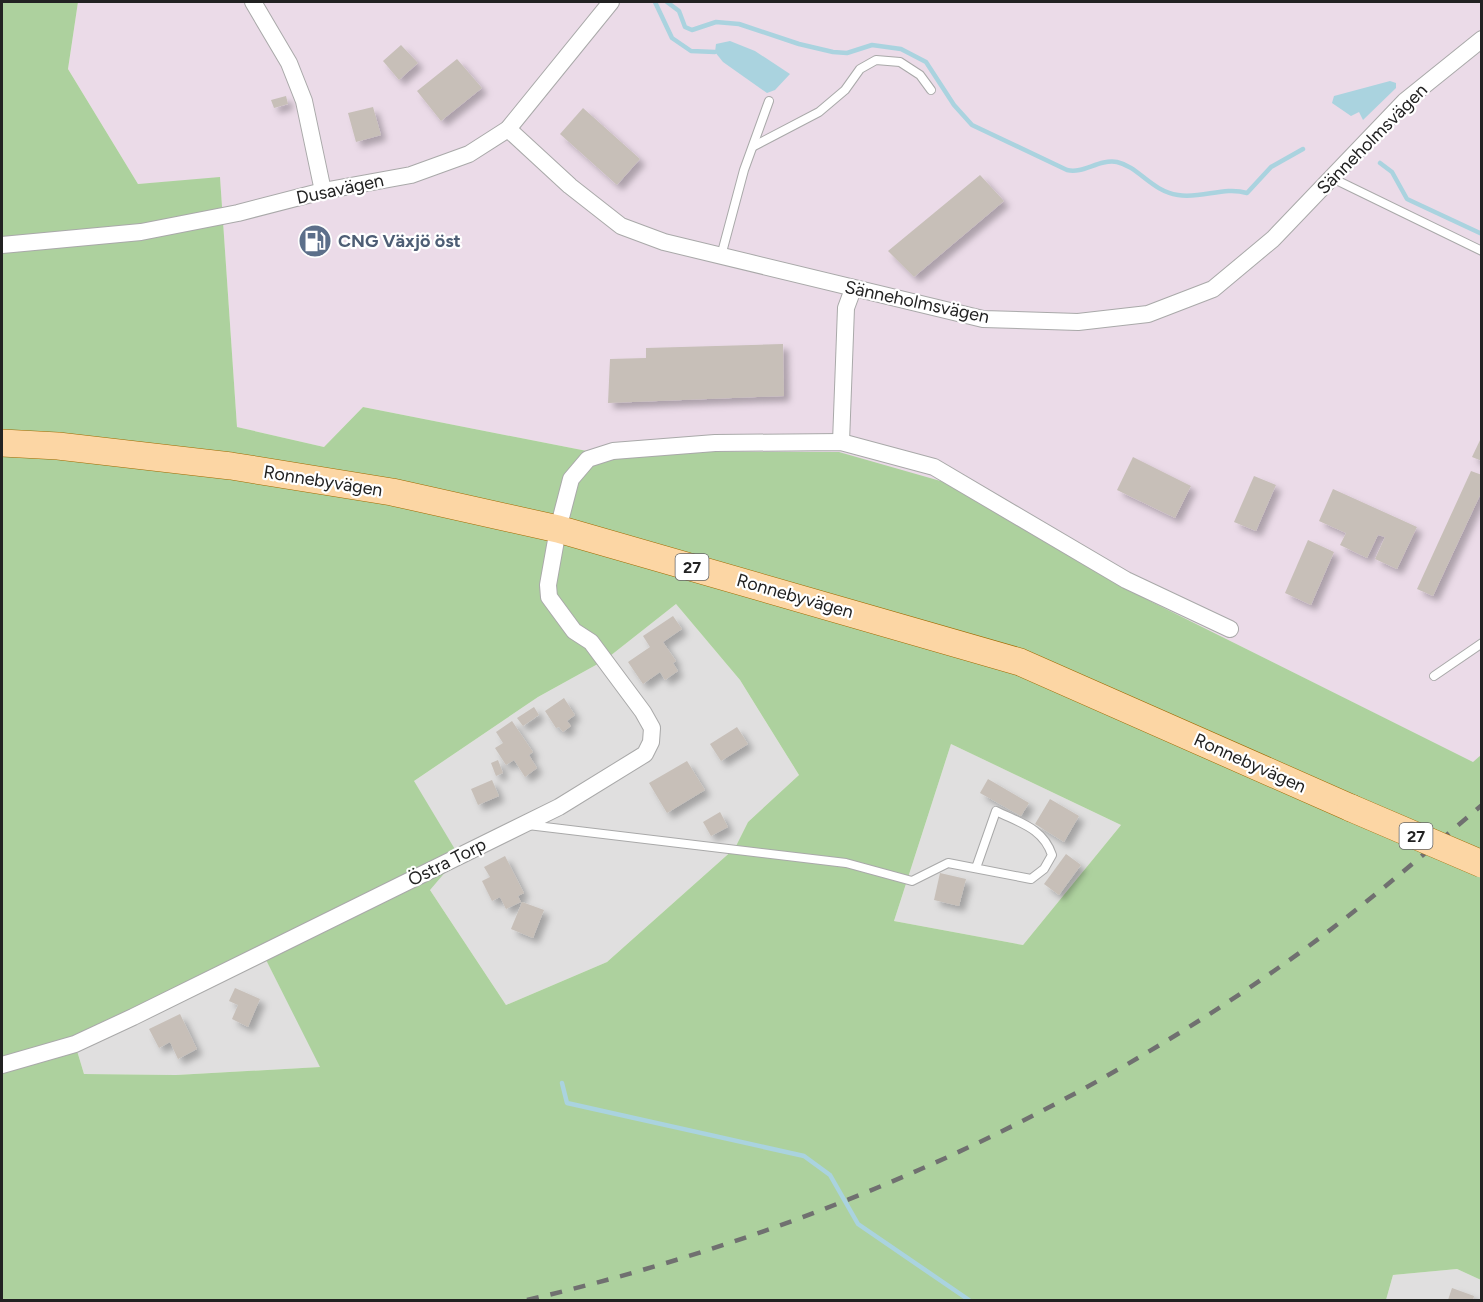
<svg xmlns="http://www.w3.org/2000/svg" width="1483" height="1302" font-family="Figtree,sans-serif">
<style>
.residential{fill:#e0dfdf}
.industrial{fill:#ebdbe8}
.forest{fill:#add19e;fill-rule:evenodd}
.water{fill:#aad3df}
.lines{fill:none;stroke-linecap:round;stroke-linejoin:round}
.stream{stroke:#aad3df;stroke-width:4.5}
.building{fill:#c7bfb8;filter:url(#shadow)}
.service-casing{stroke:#a9a9a9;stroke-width:10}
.minor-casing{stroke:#a9a9a9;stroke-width:18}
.primary-casing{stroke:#a06b00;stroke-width:28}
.service{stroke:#fff;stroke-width:8}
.minor{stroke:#fff;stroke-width:16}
.primary{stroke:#fcd6a4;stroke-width:27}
.rail{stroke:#707070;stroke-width:4.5;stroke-dasharray:12 12;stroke-linecap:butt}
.primary-bridge-casing{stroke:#a06b00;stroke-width:28;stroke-linecap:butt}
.primary-bridge{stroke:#fcd6a4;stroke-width:27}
.labels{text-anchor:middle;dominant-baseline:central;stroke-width:4.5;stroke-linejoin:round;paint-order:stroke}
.shield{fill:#fff;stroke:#646464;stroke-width:1.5}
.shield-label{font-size:16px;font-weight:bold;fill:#222}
.street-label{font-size:18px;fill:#222;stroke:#fff}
.service-label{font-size:18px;font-weight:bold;fill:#4e5e75;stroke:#fff;text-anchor:start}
</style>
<defs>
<filter id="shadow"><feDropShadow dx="5.5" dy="5.5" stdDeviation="3" flood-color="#0004"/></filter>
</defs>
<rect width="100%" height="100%" fill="#f2efe9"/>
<g class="residential">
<polygon points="676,604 740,680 799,775 748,822 735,848 607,962 506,1005 430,890 414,781 538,697 605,660"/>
<polygon points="951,744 1121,825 1023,945 894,921"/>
<polygon points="262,952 321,1067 176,1075 84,1074 75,1044"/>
<polygon points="1457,1269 1481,1280 1481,1300 1386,1300 1393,1275"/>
</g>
<polygon class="industrial" points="78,2 1481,2 1481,755 1474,763 1152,602 944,482 587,451 363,407 324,447 237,427 220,178 138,184 68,69"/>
<path class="forest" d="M2,2H78L68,69L138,184L220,177L237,427L324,447L363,407L587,451L839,452L944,482L1152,602L1473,762L1481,755V1280L1457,1269L1393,1275L1386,1300H2ZM676,604L740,680L799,775L748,822L735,848L607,962L506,1005L430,890L459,856L414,781L538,697L605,660ZM951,744L1121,825L1023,945L894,921ZM262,952L320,1067L176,1075L84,1074L75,1044Z"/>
<g class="water">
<polygon points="730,41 755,51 790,74 775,90 767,93 723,62 715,52 716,44"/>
<polygon points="1390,81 1396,83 1396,88 1363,120 1359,112 1351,116 1332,103 1334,96"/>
</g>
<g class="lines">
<g class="stream">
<polyline points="655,2 672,38 691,51 715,52"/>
<path d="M667,2L679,11L685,27L692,30L716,22L739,24L799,44L833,52L847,53L872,45L901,49L926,62L954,105L972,125L1067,170C1084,174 1098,159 1117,162C1139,167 1151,191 1178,195C1202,199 1224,186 1247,193L1271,167L1303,149"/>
<polyline points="1380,163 1392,172 1407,199 1482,234"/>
<polyline points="562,1083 567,1103 804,1156 830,1175 858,1224 969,1300"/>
</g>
</g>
<g class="building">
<polygon points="401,45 418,63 399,80 383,61"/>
<polygon points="457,59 482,88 441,121 417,91"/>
<polygon points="286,96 288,104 274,108 271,100"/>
<polygon points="373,107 381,135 356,142 348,113"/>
<polygon points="583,108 640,159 617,185 560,134"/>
<polygon points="980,175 1004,201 914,277 888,251"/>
<polygon points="783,344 784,396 608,403 610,359 646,358 646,348"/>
<polygon points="1482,436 1482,461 1472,457"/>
<polygon points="1133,457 1191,486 1175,518 1117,490"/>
<polygon points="1471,471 1482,475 1482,491 1433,596 1417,589"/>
<polygon points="1254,476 1276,485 1256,531 1234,522"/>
<polygon points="1333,489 1417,527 1397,569 1375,559 1385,537 1378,535 1367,558 1340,545 1346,533 1319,521"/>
<polygon points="1308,540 1334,552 1311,605 1285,593"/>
<polygon points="673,616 682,629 663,642 676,661 673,663 678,671 665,680 660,672 643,684 628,662 650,647 643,636"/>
<polygon points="564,698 575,715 567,721 571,726 563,732 559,727 556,728 545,711"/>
<polygon points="534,707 539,715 523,726 517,718"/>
<polygon points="512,721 533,752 529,755 537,768 525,777 514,760 506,765 495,748 503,743 496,732"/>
<polygon points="737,727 748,744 721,761 710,744"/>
<polygon points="498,760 503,773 496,776 491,763"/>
<polygon points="687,761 705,790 667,813 649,783"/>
<polygon points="988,779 1029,803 1021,816 980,793"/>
<polygon points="492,780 499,796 478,805 471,789"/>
<polygon points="1050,799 1079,816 1064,842 1035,824"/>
<polygon points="720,812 728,827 711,836 703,822"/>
<polygon points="1066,854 1081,865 1059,895 1044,884"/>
<polygon points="505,856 524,893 518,896 521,902 506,909 500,897 492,901 482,881 490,877 484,867"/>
<polygon points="940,873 966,879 959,906 934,900"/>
<polygon points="522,902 544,910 533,938 511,929"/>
<polygon points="235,988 260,999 248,1027 232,1019 238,1005 229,1001"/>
<polygon points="180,1014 197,1049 178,1059 170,1042 159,1048 149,1029"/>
<polygon points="1452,1288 1474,1296 1473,1300 1448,1300"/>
</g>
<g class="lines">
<g class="service-casing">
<g id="service">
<polyline points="754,146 819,112 845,90 860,69 876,60 900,62 920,75 931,90"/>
<polyline points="1332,178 1482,251"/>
<polyline points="721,256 744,170 769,101"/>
<polyline points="1434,676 1482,643"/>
<path d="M528,825L846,863L912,881L948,863L1031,879L1044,869L1052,855C1043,828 1020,823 996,811L976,868"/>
</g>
</g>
<g class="minor-casing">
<g id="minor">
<polyline points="253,2 289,63 304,101 323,191"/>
<polyline points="508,129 570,186 621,226 664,242 983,319 1078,322 1148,314 1213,289 1273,239 1405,101 1482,39"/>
<polyline points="2,245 141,232 238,213 323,191 411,175 469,154 508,129 611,2"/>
<polyline points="841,442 846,308 853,289"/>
<polyline points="2,1065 75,1044 133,1017 559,807 645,754 651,742 652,728 643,712 591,642 574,631 549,597 548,585 558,529 571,479 588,459 613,451 715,443 841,442 934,467 1126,580 1230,629"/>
</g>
</g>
<g class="primary-casing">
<polyline id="primary" points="2,443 58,446 231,466 392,492 558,529 1020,662 1351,808"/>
</g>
<use href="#service" class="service"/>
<use href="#minor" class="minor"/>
<use href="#primary" class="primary"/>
<path class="rail" d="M527,1300C798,1237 1053,1126 1281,966C1351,917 1416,861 1482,805"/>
<g class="primary-bridge-casing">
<polyline id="primary-bridge" points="1351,808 1482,864"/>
</g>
<use href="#primary-bridge" class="primary-bridge"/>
</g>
<defs>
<g id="fuel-disc" transform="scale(1.725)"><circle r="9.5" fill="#5c6f8a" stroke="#fff"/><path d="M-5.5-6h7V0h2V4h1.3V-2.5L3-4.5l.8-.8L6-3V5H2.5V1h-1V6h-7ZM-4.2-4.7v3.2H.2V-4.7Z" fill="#fff"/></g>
</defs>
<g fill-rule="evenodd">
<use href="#fuel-disc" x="315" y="241"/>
</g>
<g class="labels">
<g class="shield">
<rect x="675.5" y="554" width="33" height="26" rx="4.5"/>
<rect x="1399.5" y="823" width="33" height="26" rx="4.5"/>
</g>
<g class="shield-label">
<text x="692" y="567">27</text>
<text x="1416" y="836">27</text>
</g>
<g class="street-label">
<text transform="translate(1372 139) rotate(-45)">Sänneholmsvägen</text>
<text transform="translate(340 189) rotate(-12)">Dusavägen</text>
<text transform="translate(917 302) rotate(12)">Sänneholmsvägen</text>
<text transform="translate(323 481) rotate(9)">Ronnebyvägen</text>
<text transform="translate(795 596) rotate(16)">Ronnebyvägen</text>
<text transform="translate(1250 763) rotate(24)">Ronnebyvägen</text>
<text transform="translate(447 862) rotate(-27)">Östra Torp</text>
</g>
<g class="service-label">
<text x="338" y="241">CNG Växjö öst</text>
</g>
</g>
<rect width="1483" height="1302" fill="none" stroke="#222222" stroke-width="6"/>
</svg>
